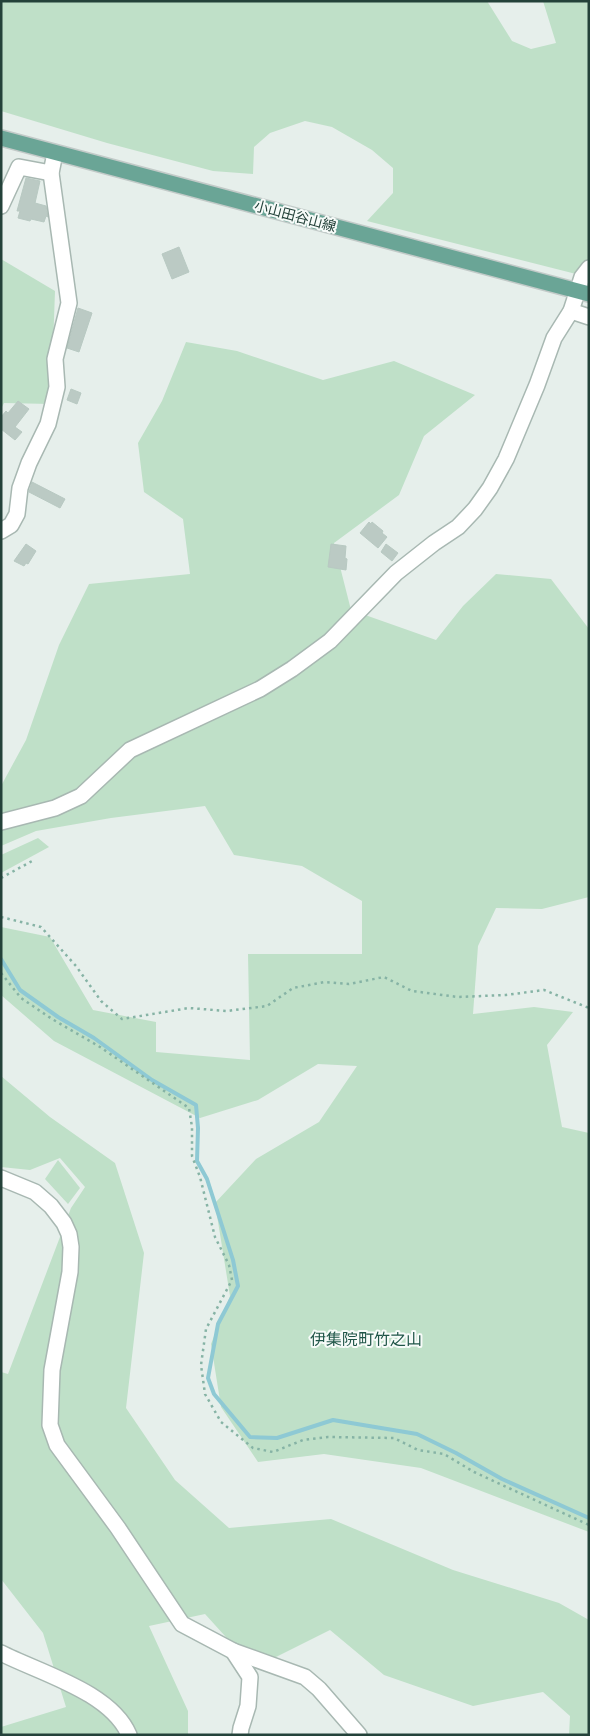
<svg xmlns="http://www.w3.org/2000/svg" width="590" height="1736" font-family="'Alegreya Sans','Noto Sans JP',sans-serif">
<style>
.green{fill:#bfe0c8}
.lines{fill:none;stroke-linecap:round;stroke-linejoin:round}
.stream{stroke:#8ec9d4;stroke-width:4}
.building{fill:#bbcac4;stroke:#b8c9c2}
.minor-casing{stroke:#a8b8b2;stroke-width:18}
.major-casing{stroke:#c2cac8;stroke-width:18}
.path{stroke:#86b3a5;stroke-width:2.5;stroke-dasharray:2.5 4;stroke-linecap:butt}
.minor{stroke:#fff;stroke-width:15}
.major{stroke:#6aa596;stroke-width:15}
.labels{text-anchor:middle;dominant-baseline:central;stroke-width:4;stroke-linejoin:round;paint-order:stroke}
.street-label{font-size:14px;fill:#24423a;stroke:#f7fbf9}
.quarter-label{font-size:16px;fill:#1f5548;stroke:#f7fbf9}
</style>
<rect width="100%" height="100%" fill="#e6efeb"/>
<g class="green">
<polygon points="1,1 487,1 512,41 531,49 556,43 543,1 589,1 589,266 580,275 367,221 393,193 393,168 372,150 332,127 305,121 270,133 254,147 253,174 213,171 107,143 1,111"/>
<polygon points="1,259 55,291 51,404 4,403 1,409"/>
<polygon points="186,342 237,351 323,380 394,361 475,395 424,436 399,495 334,543 351,610 436,640 463,606 496,574 551,579 589,629 589,897 542,909 496,908 478,946 473,1014 534,1007 573,1012 547,1045 562,1127 589,1133 589,1532 421,1468 324,1454 258,1462 221,1407 211,1344 230,1296 215,1203 256,1159 319,1122 357,1066 318,1064 258,1100 200,1118 54,1041 1,995 1,927 50,937 93,1010 156,1022 156,1052 250,1060 248,954 362,954 362,901 302,866 234,855 205,806 111,818 36,831 1,846 1,786 26,740 59,645 89,584 190,574 183,519 144,492 138,443 162,401"/>
<polygon points="38,838 49,847 1,873 1,855"/>
<polygon points="1,1076 50,1117 115,1163 144,1253 126,1408 175,1480 229,1528 331,1519 453,1570 559,1603 589,1620 589,1735 569,1735 570,1716 543,1692 473,1706 384,1675 330,1630 254,1668 205,1614 149,1626 188,1711 188,1735 1,1735 1,1727 66,1707 43,1633 1,1579 1,1372 8,1374 71,1208 85,1187 60,1158 30,1170 1,1167"/>
<polygon points="58,1160 80,1188 68,1204 45,1179"/>
</g>
<g class="lines">
<polyline class="stream" points="1,959 20,990 58,1017 94,1038 152,1080 196,1105 198,1128 197,1161 207,1179 233,1260 238,1286 218,1324 208,1378 214,1394 250,1437 277,1438 333,1420 417,1434 456,1453 502,1479 589,1518"/>
</g>
<g class="building">
<polygon points="26,178 40,181 35,203 46,206 48,217 46,216 44,222 31,219 30,221 18,218 20,211 17,211"/>
<polygon points="179,247 189,272 172,279 162,254"/>
<polygon points="78,308 92,313 79,352 67,348"/>
<polygon points="71,389 81,393 77,404 67,400"/>
<polygon points="18,401 29,409 15,427 22,432 15,440 1,429 1,417 6,411 8,413"/>
<polygon points="32,482 65,499 60,508 29,492"/>
<polygon points="369,522 371,524 372,522 383,531 382,533 387,537 378,548 360,533"/>
<polygon points="26,544 36,551 28,564 26,563 24,566 14,561"/>
<polygon points="331,544 346,546 345,558 347,559 346,570 328,567"/>
<polygon points="386,544 398,553 392,561 381,552"/>
</g>
<g class="lines">
<g class="minor-casing">
<g id="minor">
<polyline points="1,206 19,167 51,173"/>
<polyline points="571,311 589,317"/>
<polyline points="1,531 11,525 17,514 20,488 29,463 48,424 57,387 55,359 69,303 51,173 55,153"/>
<polyline points="1,822 55,808 81,796 130,750 260,689 292,669 330,641 396,573 434,543 458,527 475,509 490,488 506,459 537,385 554,338 571,311 582,277 589,268"/>
<polyline points="1,1178 35,1192 51,1206 64,1223 69,1234 71,1247 70,1272 52,1370 50,1425 57,1445 118,1528 182,1624 233,1651 250,1677 248,1706 241,1728 240,1735"/>
<polyline points="233,1651 305,1677 319,1689 359,1735"/>
<path d="M1,1653C40,1673 111,1692 129,1735"/>
</g>
</g>
<g class="major-casing">
<polyline id="major" points="1,138 589,294"/>
</g>
<g class="path">
<polyline points="1,878 34,860"/>
<polyline points="1,917 41,927 76,966 101,1001 122,1019 189,1008 227,1011 267,1006 293,988 325,982 349,984 384,977 412,991 458,997 506,995 544,990 589,1008"/>
<polyline points="1,973 21,998 52,1019 100,1047 189,1108 192,1127 192,1156 200,1177 215,1237 229,1265 232,1280 206,1329 201,1365 205,1394 221,1422 253,1448 273,1452 303,1440 328,1437 394,1438 418,1450 444,1454 474,1472 589,1525"/>
</g>
<use href="#minor" class="minor"/>
<use href="#major" class="major"/>
</g>
<g class="labels">
<g class="street-label">
<text transform="translate(295 217) rotate(15)">小山田谷山線</text>
</g>
<g class="quarter-label">
<text x="366" y="1340">伊集院町竹之山</text>
</g>
</g>
<rect width="590" height="1736" fill="none" stroke="#24423a" stroke-width="5"/>
</svg>
